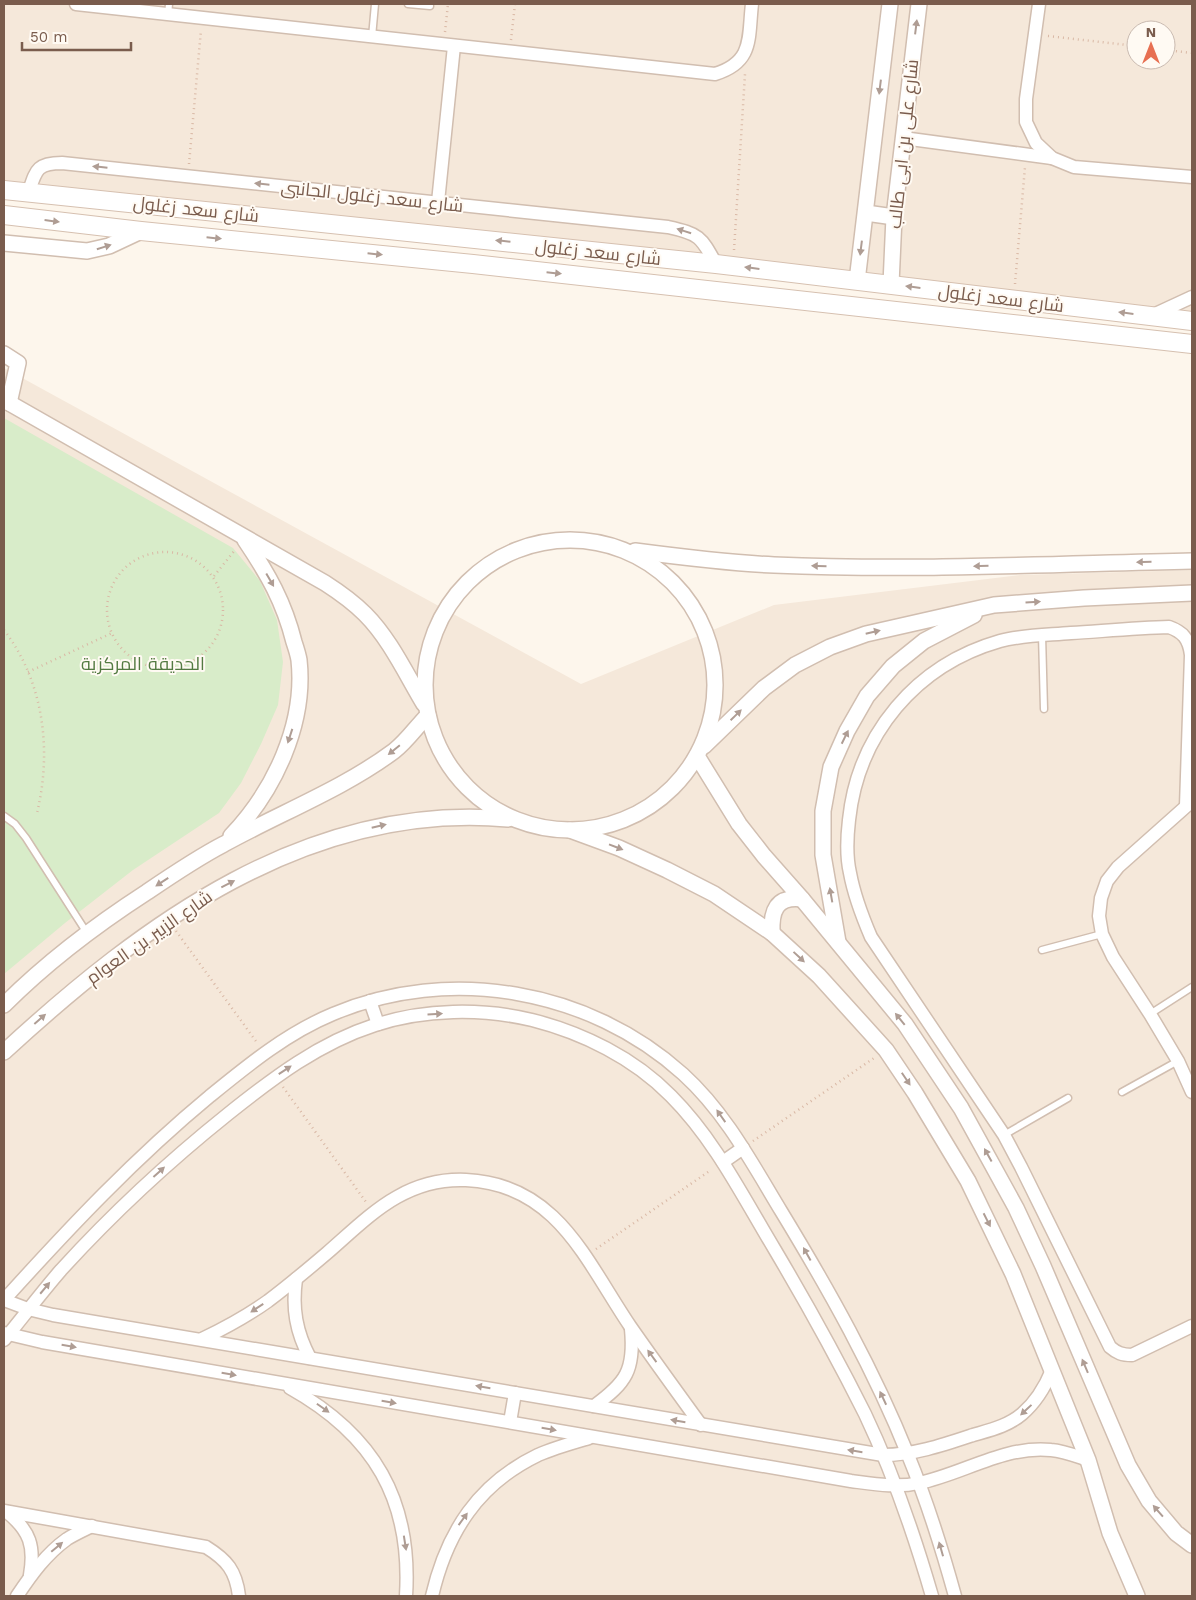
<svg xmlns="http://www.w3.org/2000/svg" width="1196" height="1600" font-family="'Work Sans',Cairo,sans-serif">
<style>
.residential{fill:#f5e8da;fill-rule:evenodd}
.green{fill:#d8ecc9}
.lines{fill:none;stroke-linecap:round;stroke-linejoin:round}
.service-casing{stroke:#d1beb0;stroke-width:9}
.minor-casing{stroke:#d1beb0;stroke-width:15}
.tertiary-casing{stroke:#d1beb0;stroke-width:18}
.secondary-casing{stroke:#d6c0b0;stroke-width:20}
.path{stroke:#d9b8a5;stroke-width:2.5;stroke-dasharray:1 4;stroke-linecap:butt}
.service{stroke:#fff;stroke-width:6}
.minor{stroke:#fff;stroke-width:12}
.tertiary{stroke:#fff;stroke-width:15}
.secondary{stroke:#fff;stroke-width:18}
.oneway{fill:#af9d94}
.labels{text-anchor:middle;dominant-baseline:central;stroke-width:4;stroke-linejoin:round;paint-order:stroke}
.street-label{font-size:18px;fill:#7a5c4d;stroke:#fffaf3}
.park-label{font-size:18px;fill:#537a41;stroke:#fffaf3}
</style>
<rect width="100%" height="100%" fill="#fdf6ec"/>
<g class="residential">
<path d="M4,4H1192V321L4,186ZM1136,30H1166V60H1136Z"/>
<polygon points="4,368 581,684 774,605 1020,575 1192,570 1192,1596 4,1596"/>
</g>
<polygon class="green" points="4,418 233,548 260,581 277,620 283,662 278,705 261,744 241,783 219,813 133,870 65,923 4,974"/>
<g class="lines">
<g class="service-casing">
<g id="service">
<polyline points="408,4 430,6"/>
<polyline points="168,15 169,4"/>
<polyline points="372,37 375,4"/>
<polyline points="1042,635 1044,709"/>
<polyline points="4,816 15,824 26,838 87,933"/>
<polyline points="1042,950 1102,934"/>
<polyline points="1150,1014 1192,987"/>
<polyline points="1122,1092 1178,1061"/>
<polyline points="1004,1135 1068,1098"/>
</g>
</g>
<g class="minor-casing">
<g id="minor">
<path d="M76,4L715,74C754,62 748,38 752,4"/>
<polyline points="1039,4 1026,99 1026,122 1036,143 1052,158 1074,167 1192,177"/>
<polyline points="903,138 1052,158"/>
<path d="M29,191C36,170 37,163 62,163L668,227C700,234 701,237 716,264"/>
<polyline points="438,202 454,46"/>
<polyline points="1151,316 1192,297"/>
<polyline points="1191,802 1118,867 1107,881 1101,898 1099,916 1102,934 1113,957 1150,1014 1178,1061 1192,1092"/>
<path d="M1186,806L1191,655C1189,639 1183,632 1169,627C1136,628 1103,631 1071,633C1048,635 1022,635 1000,641C916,665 858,734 849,820C847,837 846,856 850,873C854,895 862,916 871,937L1004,1135L1021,1167L1110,1347C1117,1353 1122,1355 1132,1355L1192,1326"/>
<polyline points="370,1001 378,1024"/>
<polyline points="723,1162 743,1148"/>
<path d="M296,1279C292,1308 296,1332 310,1358"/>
<path d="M4,1300C69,1228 135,1158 210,1096C248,1065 287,1033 333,1014C449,965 589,989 683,1074C725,1112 752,1163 781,1211C829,1290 874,1370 908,1455C927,1501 942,1549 955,1596"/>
<path d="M4,1300L28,1309L53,1315L883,1455C914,1455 943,1445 973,1435C990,1430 1008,1426 1022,1414C1036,1402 1045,1387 1052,1370"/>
<path d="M4,1333L42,1342L851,1481C874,1484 897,1488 919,1483C963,1474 1005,1445 1051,1450C1064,1451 1076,1456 1088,1460"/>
<path d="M202,1339C225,1328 247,1316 268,1301C288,1286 307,1270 327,1253C349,1234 372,1211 397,1197C418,1185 443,1179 466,1180C557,1184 586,1261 630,1326C653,1359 677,1392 701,1425"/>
<path d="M4,1340C23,1317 41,1293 61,1270C112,1214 168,1162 228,1114C273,1078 319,1043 375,1025C424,1009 482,1008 532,1020C583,1033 634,1058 671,1096C715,1140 743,1197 775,1250C807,1304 837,1358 865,1414C893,1473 914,1534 932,1596"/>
<path d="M290,1388C374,1435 412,1500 406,1596"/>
<path d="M594,1406C626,1383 635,1370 631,1329"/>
<polyline points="510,1422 515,1393"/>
<path d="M4,1511L206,1547C227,1560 236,1571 239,1596"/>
<path d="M7,1512C30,1531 35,1546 30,1575"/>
<path d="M17,1596C31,1575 46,1554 67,1539C75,1534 84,1530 92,1526"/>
<path d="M432,1596C447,1532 478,1484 538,1455C554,1448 572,1443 589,1438"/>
</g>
</g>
<g class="tertiary-casing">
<g id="tertiary">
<polyline points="866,213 894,217"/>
<polyline points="4,243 87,251 109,246 141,231"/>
<polyline points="857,281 890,4"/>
<polyline points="891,284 894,217 919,4"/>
<polyline points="4,354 18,363 9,403"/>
<path d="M4,400L325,583C339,592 353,602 365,614C390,639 406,674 424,704"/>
<circle cx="570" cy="685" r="145"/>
<path d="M635,551C681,557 728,563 774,565C913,571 1053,564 1192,561"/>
<polyline points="704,746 764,688 795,665 830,647 866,634 994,605 1084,598 1192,593"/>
<polyline points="697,756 739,824 764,856 802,899 905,1024 961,1108 1016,1208 1043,1266 1128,1465 1149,1501 1176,1533 1192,1545"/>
<polyline points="570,830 619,848 667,870 714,894 772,933 819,976 886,1050 915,1093 968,1181 1013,1274 1088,1460 1110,1533 1137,1596"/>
<path d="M231,836C274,791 306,724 299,660C298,654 296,648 294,642C284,602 268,574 245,540"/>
<path d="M772,933C771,911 776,896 802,899"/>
<polyline points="838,942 823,855 823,811 831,767 847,731 867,696 893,666 924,641 974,615"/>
<path d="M4,1005C47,962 96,925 147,892C172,875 197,858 224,844C280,813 343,789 394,751C407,741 417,726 428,715"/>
<path d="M4,1052C143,924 308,801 508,819"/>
</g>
</g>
<g class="secondary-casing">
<g id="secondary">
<polyline points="4,190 716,264 1192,321"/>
<polyline points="4,215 141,231 473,264 1192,344"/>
</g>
</g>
<g class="path">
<polyline points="445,32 448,4"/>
<polyline points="1048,36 1136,46"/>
<polyline points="511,40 515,4"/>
<polyline points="1166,50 1192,53"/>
<polyline points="189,164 201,30"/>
<polyline points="734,250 745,74"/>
<polyline points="1015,284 1025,167"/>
<circle cx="165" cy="610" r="58"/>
<polyline points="214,576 235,550"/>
<path d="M4,630C44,682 52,751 37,813"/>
<polyline points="28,672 112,633"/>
<polyline points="176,931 258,1044"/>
<polyline points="283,1087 366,1202"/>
<polyline points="753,1141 874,1058"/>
<polyline points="596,1249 711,1170"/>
</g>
<use href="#service" class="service"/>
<use href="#minor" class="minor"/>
<use href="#tertiary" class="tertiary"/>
<use href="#secondary" class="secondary"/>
</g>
<defs><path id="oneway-solid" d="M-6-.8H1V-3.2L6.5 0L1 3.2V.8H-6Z" transform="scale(1.25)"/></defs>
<g class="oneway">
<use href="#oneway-solid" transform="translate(916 27) rotate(-83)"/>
<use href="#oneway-solid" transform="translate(880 87) rotate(97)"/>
<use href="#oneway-solid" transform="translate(100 167) rotate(-174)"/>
<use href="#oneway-solid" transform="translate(262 184) rotate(-174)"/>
<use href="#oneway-solid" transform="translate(52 221) rotate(7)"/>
<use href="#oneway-solid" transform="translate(684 231) rotate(-162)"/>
<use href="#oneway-solid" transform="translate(214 238) rotate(6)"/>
<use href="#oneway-solid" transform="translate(503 241) rotate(-174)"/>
<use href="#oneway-solid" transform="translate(104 247) rotate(-17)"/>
<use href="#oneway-solid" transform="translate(861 248) rotate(97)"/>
<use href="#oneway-solid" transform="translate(375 254) rotate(6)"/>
<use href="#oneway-solid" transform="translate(752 268) rotate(-173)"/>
<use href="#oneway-solid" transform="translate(554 273) rotate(6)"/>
<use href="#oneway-solid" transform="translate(913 287) rotate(-173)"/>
<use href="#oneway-solid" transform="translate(1126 313) rotate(-173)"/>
<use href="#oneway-solid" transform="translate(1144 562) rotate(179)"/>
<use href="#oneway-solid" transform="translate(819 566) rotate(-179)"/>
<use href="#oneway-solid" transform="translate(981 566) rotate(179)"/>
<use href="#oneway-solid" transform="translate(270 580) rotate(60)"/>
<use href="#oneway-solid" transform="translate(1033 602) rotate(-4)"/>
<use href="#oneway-solid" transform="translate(873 632) rotate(-13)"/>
<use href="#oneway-solid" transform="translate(736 715) rotate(-44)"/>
<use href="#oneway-solid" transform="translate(290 736) rotate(108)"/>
<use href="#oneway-solid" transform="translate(845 737) rotate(-64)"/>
<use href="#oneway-solid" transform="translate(394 750) rotate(141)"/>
<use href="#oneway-solid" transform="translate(379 826) rotate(-13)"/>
<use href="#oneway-solid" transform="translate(616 847) rotate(21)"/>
<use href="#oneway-solid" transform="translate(162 882) rotate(147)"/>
<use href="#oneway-solid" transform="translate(228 884) rotate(-27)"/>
<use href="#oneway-solid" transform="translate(831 895) rotate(-100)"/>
<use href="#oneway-solid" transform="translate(799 957) rotate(43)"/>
<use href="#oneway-solid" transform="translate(435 1014) rotate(-3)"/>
<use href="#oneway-solid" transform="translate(40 1019) rotate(-41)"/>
<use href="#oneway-solid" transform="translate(900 1019) rotate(-129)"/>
<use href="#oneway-solid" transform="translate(285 1070) rotate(-33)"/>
<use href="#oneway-solid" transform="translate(906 1079) rotate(56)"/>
<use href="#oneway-solid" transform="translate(721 1116) rotate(-125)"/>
<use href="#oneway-solid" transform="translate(988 1155) rotate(-119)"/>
<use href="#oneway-solid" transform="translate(159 1172) rotate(-42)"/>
<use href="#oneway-solid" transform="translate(987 1220) rotate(63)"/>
<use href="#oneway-solid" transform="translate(807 1254) rotate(-119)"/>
<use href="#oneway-solid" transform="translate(45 1288) rotate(-50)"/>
<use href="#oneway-solid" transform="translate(257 1308) rotate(147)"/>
<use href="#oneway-solid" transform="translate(69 1346) rotate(10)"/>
<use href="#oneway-solid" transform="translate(652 1356) rotate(-126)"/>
<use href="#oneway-solid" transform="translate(1085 1366) rotate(-113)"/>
<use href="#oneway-solid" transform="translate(229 1374) rotate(10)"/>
<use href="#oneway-solid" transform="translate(483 1387) rotate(-170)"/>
<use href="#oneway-solid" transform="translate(883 1398) rotate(-115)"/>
<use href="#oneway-solid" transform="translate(389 1402) rotate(10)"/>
<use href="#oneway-solid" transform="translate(323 1408) rotate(35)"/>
<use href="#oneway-solid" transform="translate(1026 1410) rotate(137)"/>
<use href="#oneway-solid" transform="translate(678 1421) rotate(-170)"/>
<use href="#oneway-solid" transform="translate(549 1429) rotate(10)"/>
<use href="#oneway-solid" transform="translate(855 1451) rotate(-171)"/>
<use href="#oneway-solid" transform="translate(1158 1511) rotate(-131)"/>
<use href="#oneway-solid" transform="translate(463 1519) rotate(-54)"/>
<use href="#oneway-solid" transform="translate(405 1543) rotate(81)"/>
<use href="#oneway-solid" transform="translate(57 1547) rotate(-40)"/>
<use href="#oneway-solid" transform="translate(941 1549) rotate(-106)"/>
</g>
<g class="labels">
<g class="street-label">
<text transform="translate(903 144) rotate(-84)">شارع على بن ابى طالب</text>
<text transform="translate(372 196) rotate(6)">شارع سعد زغلول الجانبى</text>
<text transform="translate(196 209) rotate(6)">شارع سعد زغلول</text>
<text transform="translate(598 252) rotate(6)">شارع سعد زغلول</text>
<text transform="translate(1001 298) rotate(7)">شارع سعد زغلول</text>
<text transform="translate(149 937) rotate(-35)">شارع الزبير بن العوام</text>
</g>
<g class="park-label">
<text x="143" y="663">الحديقة المركزية</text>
</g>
</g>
<rect width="1196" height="1600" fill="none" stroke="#7a5c4d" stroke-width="10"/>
<g transform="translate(1151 45)"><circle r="24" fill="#fffaf3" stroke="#cabbb1"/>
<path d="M0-4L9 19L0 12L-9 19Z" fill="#e76f51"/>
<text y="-8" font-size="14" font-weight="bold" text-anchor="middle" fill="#7a5c4d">N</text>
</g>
<path d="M22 42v8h109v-8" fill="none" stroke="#7a5c4d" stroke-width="2.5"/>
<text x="30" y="42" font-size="15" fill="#7a5c4d" stroke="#fffaf3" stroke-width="4" paint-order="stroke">50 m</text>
</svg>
